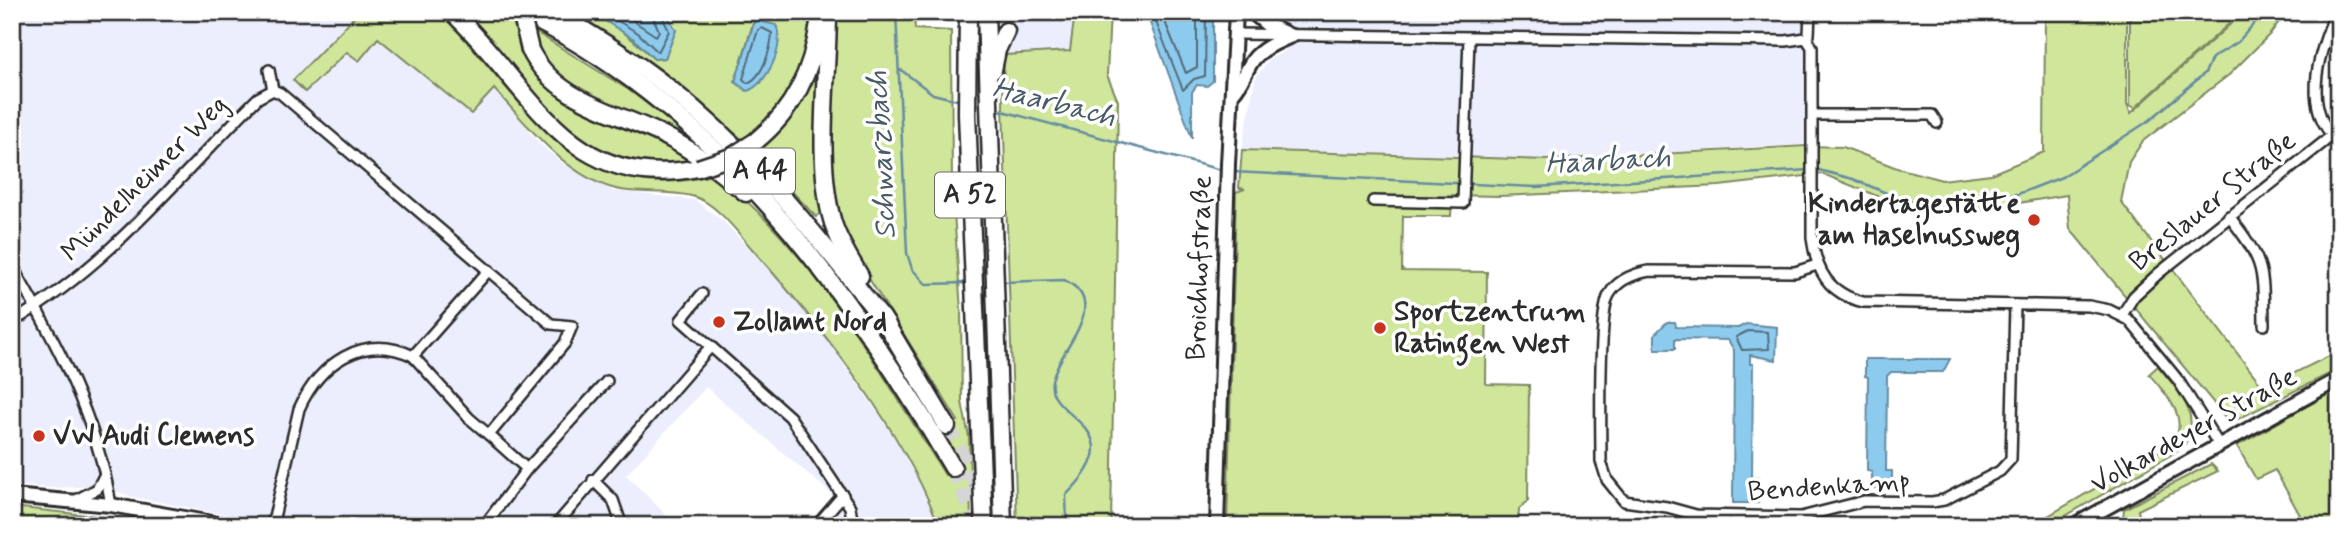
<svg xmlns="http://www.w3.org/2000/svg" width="2351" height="538" font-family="Mynerve,sans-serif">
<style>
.built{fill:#eceefd}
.green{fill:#d0e69b;stroke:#7e8863;stroke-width:2;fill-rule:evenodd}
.water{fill:#8dcbee;stroke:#668ba0;stroke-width:2}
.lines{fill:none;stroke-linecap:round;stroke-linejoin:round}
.shore{stroke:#526b79;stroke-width:2}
.stream{stroke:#668ba0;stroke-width:2.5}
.highway-tunnel{stroke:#d5d5d5;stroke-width:16;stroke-dasharray:16 8;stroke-linecap:butt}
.street-casing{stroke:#2b2b2b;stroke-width:14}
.secondary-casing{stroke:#2b2b2b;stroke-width:18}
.highway-casing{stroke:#2b2b2b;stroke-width:21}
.street{stroke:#fff;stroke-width:9}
.secondary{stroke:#fff;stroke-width:12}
.highway{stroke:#fff;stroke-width:16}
.highway-bridge-casing{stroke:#2b2b2b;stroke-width:21;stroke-linecap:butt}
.highway-bridge{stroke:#fff;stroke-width:16}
.poi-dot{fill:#c8321e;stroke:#fff;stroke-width:2.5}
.labels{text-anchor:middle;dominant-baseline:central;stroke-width:7;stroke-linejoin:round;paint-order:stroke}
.shield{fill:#fff;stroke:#6b6b6b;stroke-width:2}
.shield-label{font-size:26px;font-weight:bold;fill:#2b2b2b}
.street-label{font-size:28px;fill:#2b2b2b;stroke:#fff}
.poi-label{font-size:28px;font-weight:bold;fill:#2b2b2b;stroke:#fff;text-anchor:start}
.water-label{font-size:30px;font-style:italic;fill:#485b66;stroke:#fff}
</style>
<rect width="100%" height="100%" fill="#fff"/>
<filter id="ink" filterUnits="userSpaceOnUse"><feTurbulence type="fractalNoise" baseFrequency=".0143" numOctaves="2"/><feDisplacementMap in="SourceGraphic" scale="14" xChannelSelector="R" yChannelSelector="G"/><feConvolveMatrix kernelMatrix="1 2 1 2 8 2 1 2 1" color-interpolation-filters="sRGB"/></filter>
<g filter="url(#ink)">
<g class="built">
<polygon points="12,12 414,12 494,88 540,144 561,162 613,191 695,200 724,222 791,293 825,337 890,430 931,504 939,526 809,526 835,497 706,387 626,475 677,526 284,526 133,497 99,486 52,488 12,485"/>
<polygon points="1003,12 1075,12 1070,51 1004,55"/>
<polygon points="1271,12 1805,12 1805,144 1549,160 1242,150 1255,79 1269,60 1285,51 1283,20"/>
</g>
<g class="green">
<path d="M359,12H439C526,97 571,213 716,174C815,254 879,369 945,475L957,467L938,432L958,421L858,261L841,222L835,199L832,156V12H914L915,29L951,31L952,184L961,311L962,402L969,437L971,526H939C903,429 821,327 753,250C739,234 716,203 695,197C670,189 641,195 616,189C565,176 528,125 494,89L471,114L378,38L359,61L347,52L305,92L293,80Z"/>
<path d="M458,12H501L513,18L522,52L649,136L693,160C578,180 525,87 458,12Z"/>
<path d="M573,12C604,12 632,38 654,59L665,58L676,30L665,12H814C812,64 785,111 743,140L640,55ZM754,20L775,54L761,83L735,82Z"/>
<polygon points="1075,12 1110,12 1107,75 1118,101 1111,526 1017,526 1003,105 1004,55 1070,51"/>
<polygon points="2045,12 2127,12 2127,104 2131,113 2244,12 2286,12 2270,34 2230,74 2143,141 2129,162 2121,202 2264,388 2339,351 2339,369 2234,421 2226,418 2070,229 2067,195 1976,210 1919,213 1823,174 1719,186 1499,196 1452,195 1451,216 1403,216 1402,271 1487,272 1486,384 1529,385 1528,501 1519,509 1518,526 1227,526 1236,192 1245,189 1239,188 1242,150 1549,160 1806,146 1843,147 1897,168 1942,180 1991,174 2044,152"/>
<polygon points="2130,12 2242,12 2135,108 2130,105"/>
<polygon points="529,28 629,90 715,156 589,98 545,65"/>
<path d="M823,50L826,208L816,217L756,153C791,126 810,92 823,50Z"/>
<path d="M2158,366C2178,390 2206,419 2181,449L2048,526H2031L2174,442C2189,415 2165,394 2149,374Z"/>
<polygon points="2339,388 2339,526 2306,526 2275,470 2256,479 2237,446"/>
<polygon points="2211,464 2218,471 2138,510 2141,526 2105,526 2123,518 2124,509"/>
<polygon points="12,507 95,516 137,526 12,526"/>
</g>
<g class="water">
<polygon points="591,12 665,12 676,30 665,58 654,59 634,39"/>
<polygon points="1146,12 1213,12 1213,81 1207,86 1197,85 1192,92 1192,138"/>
<path d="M755,20L776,25C786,45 767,85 747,91L735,82Z"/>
<polygon points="1667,322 1675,322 1676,327 1738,328 1746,324 1777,327 1776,360 1750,355 1750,364 1753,364 1752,478 1758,478 1758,503 1733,503 1734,350 1728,340 1675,339 1675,349 1655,349 1655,334"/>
<polygon points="1865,359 1950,359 1943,372 1891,372 1887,376 1886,471 1892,471 1892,488 1872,488 1872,472 1867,471 1868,377 1865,376"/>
</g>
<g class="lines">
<g class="shore">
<polyline points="603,12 638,33 658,52 669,31 660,12"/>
<polyline points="620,12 656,36 659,31 651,12"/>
<polyline points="1152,12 1183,90 1194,79 1205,76 1206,12"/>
<polyline points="1161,12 1186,73 1197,67 1197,12"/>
<path d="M762,28L772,33C771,48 763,78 747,83L743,79L758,30Z"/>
<polygon points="1748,331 1768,332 1769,349 1742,350 1736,337"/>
</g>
<g class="stream">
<polyline points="896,12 907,253 912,269 926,284 968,283"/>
<polyline points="901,70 933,94 961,101"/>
<polyline points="995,109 1225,171"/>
<polyline points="1815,169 1853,179 1903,200 1928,205 2018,194 2062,177 2150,120 2205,73 2212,58 2238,42 2264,12"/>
<polyline points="1232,172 1536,187 1809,170"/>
<path d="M1003,282L1064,280C1114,303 1057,351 1052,381C1045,420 1139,425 1066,495L1067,526"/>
</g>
<g class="highway-tunnel">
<polyline points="947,426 998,526"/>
<polyline points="953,468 979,526"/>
</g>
<g class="street-casing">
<g id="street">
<polyline points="1235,34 1786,41 1806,38"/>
<path d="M1806,38L1812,47V237C1816,271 1828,293 1863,302L2089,306L2109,310L2129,320L2178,380L2219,445"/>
<polyline points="1806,38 1809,35 1810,12"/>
<polyline points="269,70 273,90"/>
<polyline points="1813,115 1932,115 1937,123"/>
<path d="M2331,134C2303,101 2320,49 2336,12"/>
<polyline points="1373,201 1463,203 1469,38"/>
<path d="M2229,216C2265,263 2263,267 2264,325"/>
<path d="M1817,265L1795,272L1649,271C1633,274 1617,280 1609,295C1598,313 1601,432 1601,461L1607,480L1624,501L1667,507L1696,515L1801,517L1864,501L1932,502L1944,500L2000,471L2011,459L2015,305"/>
<path d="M12,266C56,341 97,418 111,505"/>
<polyline points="702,294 681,320 790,417 850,507 853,526"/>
<polyline points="2122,315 2134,296 2159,273 2339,130"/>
<path d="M12,322C110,265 179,176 258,98L273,90L280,93L551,324L572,326L565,343L489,435L527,469"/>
<polyline points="413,356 489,270"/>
<polyline points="593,480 613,500 622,526"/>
<polyline points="76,500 97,489 105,474"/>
<path d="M272,526L299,409C319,364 363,332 413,356L469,418L489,435"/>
<polyline points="484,526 527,469 607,381"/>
<polyline points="555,526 711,346"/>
<polyline points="816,526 843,495"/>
</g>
</g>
<g class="secondary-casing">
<g id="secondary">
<polyline points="1252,12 1266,24 1291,36"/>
<path d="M1233,93C1243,82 1245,71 1253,60C1262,48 1278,42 1291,36"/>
<polyline points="12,496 111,505 229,526"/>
<polyline points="1217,526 1228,164 1236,12"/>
<polyline points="2073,526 2339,379"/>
</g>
</g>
<g class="highway-casing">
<g id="highway">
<path d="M452,12C531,85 566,194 698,168"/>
<path d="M520,12C715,106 847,286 953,468"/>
<path d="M554,12C594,36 634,60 670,89C755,157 821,240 887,325"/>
<path d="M828,12C828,76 815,163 833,223C839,242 850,259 860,276"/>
<polyline points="968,12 967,114 984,526"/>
<polyline points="986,12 1003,526"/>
<path d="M530,50C556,103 619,112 667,137C696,152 721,173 746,193"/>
<polyline points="993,70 997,50 1006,31"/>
<path d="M756,141C794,110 812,71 819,23"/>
<polyline points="882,317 947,426"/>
</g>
</g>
<use href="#street" class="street"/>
<use href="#secondary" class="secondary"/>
<use href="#highway" class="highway"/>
<g class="highway-bridge-casing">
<g id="highway-bridge">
<polyline points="521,12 530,50"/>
<polyline points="698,168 731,157 756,141"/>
</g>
</g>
<use href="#highway-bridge" class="highway-bridge"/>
</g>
</g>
<g class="poi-dot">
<circle cx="2034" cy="220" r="7"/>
<circle cx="719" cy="322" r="7"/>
<circle cx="1380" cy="328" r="7"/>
<circle cx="39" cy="436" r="7"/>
</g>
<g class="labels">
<g class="shield">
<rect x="725" y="148.5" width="70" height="45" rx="5"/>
<rect x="935" y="172.5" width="70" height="45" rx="5"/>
</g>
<g class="shield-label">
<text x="760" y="171">A 44</text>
<text x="970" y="195">A 52</text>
</g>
<g class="street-label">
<text transform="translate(145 179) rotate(-45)">Mündelheimer Weg</text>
<text transform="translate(2213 202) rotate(-39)">Breslauer Straße</text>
<text transform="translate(1200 268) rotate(-88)">Broichhofstraße</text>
<text transform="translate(2194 431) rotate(-29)">Volkardeyer Straße</text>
<text transform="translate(1829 487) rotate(-4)">Bendenkamp</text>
</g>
<g class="poi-label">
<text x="2020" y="204" text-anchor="end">Kindertagestätte<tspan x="2020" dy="32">am Haselnussweg</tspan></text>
<text x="1394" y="312">Sportzentrum<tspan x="1394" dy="32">Ratingen West</tspan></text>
<text x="733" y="322">Zollamt Nord</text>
<text x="53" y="436">VW Audi Clemens</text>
</g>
<g class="water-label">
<text transform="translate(1054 103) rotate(14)">Haarbach</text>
<text transform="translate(882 155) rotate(-93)">Schwarzbach</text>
<text transform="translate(1608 161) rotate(-3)">Haarbach</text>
</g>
</g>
<rect width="2351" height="538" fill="none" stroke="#fff" stroke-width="42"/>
<rect x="21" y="21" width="2309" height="496" fill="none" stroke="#2b2b2b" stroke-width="2.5" filter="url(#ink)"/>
</svg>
